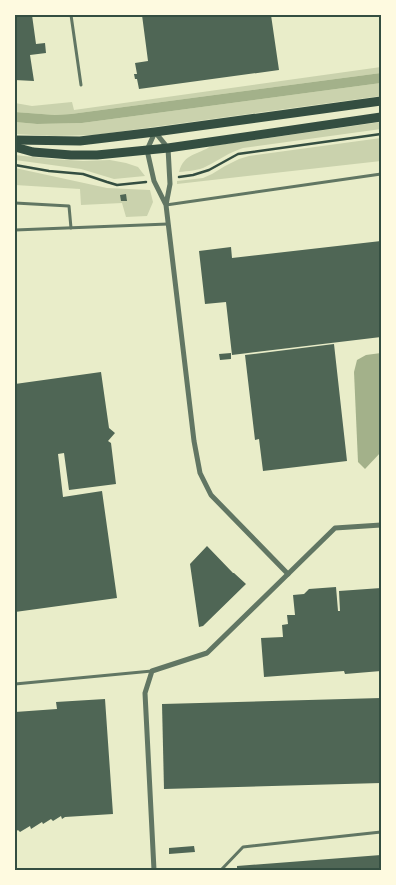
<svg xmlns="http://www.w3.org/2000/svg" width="396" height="885" font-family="'Libre Baskerville',serif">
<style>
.green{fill:#cad2ad}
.water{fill:#a3b18a}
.building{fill:#4f6655}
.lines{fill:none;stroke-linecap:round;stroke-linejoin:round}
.path{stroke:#344e41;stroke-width:2.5}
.service{stroke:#617663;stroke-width:3}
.minor{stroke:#617663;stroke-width:5}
.secondary{stroke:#344e41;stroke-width:9}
.neatline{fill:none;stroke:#344e41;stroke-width:2}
</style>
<rect width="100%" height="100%" fill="#e9edc9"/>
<g class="green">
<polygon points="381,67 381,73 71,114 55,115 15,112 15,103 32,106 72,102 74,110"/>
<polygon points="381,83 381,96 95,135 55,136 15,134 15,122 37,124 82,123"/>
<path d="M381,122V129L243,148C230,152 219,160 207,166C198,171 188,171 179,172C184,153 198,155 211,146Z"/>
<polygon points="381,138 381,161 177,184 177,181 203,178 212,174 225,166 239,159 249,156"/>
<polygon points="15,155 52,159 83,161 110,160 126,163 138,167 145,176 114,179 81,169 15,160"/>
<polygon points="15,168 107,188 150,190 153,202 147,216 126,217 122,203 81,205 80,189 15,185"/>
</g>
<g class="water">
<polygon points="381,73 381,83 82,123 37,124 15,122 15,112 55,115 71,114"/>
<polygon points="381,353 381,452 365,469 358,462 354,372 357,360 366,355"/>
</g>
<g class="building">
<polygon points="15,15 32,15 36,44 45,43 46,53 30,55 34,81 15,80"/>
<polygon points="142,15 271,15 279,70 139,89 137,79 135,79 134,74 137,74 135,63 148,61"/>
<polygon points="126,194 127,201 121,201 120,195"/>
<polygon points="381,241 381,337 232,355 226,302 205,304 199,251 231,247 232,258"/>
<polygon points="334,344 347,461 263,471 259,439 255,440 245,355"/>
<polygon points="231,353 231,359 220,360 219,354"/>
<polygon points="101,372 109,428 115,433 108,441 111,443 116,484 69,490 64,453 58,454 63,497 102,491 117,598 15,612 15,384"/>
<polygon points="207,546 233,573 234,573 246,584 203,626 199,627 190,564"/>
<polygon points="336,587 338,611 340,611 339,591 381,588 381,671 345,674 344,671 264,677 261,638 283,637 282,625 288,624 287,615 295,615 293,595 304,594 309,589"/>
<polygon points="381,698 381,783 164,789 162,704"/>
<polygon points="105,699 113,814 65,817 62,819 61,816 53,821 51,819 43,824 42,822 31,829 30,826 20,832 18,830 15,832 15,712 57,709 56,702"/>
<polygon points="194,846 195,852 169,854 169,848"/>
<polygon points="381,855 381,870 237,870 237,866"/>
</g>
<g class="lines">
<g class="path">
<polyline points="15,165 49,171 83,174 107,182 117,185 146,182"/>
<polyline points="179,177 193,175 209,170 238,154 245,153 381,134"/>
</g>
<g class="service">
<polyline points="71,15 81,85"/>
<polyline points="15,203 69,206 71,228"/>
<polyline points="166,205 381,174"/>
<polyline points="15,230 168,224"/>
<polyline points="15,684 152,671"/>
<polyline points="221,870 243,847 381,832"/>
</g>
<g class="minor">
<polyline points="166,205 154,181 147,150 155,132 168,148 170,184 166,205 194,441 200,473 211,495 288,574 335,528 381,525"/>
<polyline points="154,870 145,693 152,671 207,653 288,574"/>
</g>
<g class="secondary">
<polyline points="15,140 80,141 155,132 381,101"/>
<polyline points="15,147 33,152 71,155 97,155 168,148 381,117"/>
</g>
</g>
<rect width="396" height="885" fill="none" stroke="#fefae0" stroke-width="32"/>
<rect x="16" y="16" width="364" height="853" class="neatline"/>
</svg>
